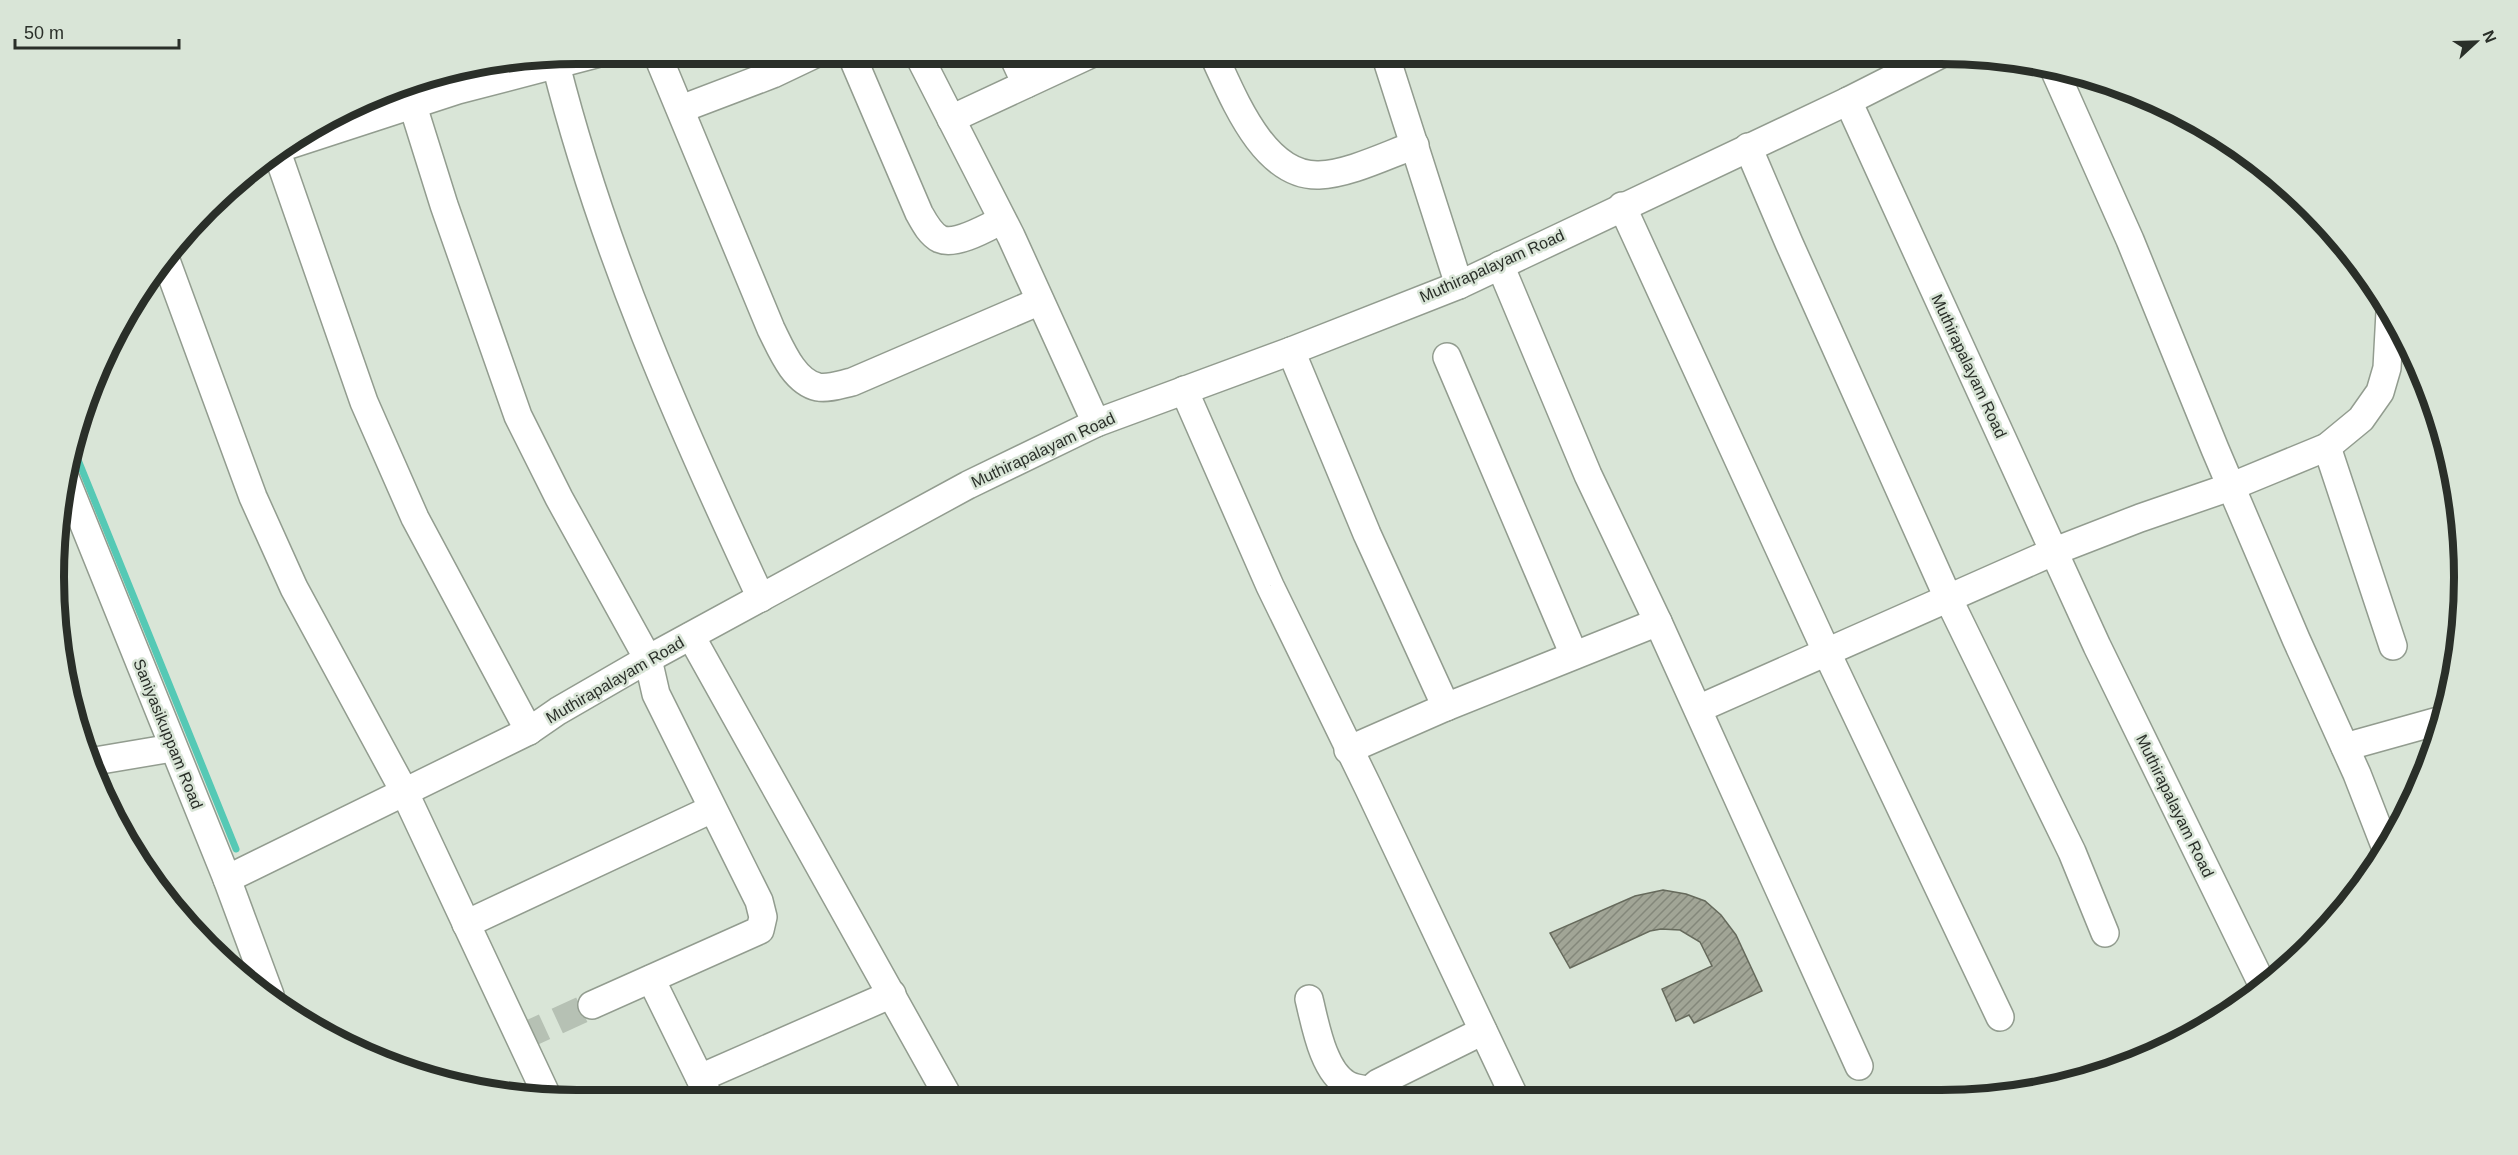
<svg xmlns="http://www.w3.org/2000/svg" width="2518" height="1155" font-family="Helvetica,sans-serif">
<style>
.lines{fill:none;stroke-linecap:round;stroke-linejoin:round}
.stream{stroke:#55c9b5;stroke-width:7}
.building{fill:url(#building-hatch);stroke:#666a5c;stroke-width:1.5}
.minor-tunnel{stroke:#b6c1b4;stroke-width:27;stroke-dasharray:27 14;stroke-linecap:butt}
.minor-casing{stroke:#929c8f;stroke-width:30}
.minor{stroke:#fff;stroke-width:27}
.labels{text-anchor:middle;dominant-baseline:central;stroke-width:5;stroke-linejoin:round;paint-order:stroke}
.street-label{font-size:16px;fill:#2a2f29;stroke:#d9e5d7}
.rim{fill:none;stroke:#2a2f29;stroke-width:8}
</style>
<defs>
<pattern id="building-hatch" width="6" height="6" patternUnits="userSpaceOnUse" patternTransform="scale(1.5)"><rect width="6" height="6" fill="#a1a596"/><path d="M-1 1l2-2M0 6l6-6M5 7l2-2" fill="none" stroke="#83877a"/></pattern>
</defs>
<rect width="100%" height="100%" fill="#d9e5d7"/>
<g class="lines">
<polyline class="stream" points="74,450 236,849"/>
</g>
<polygon class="building" points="1663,890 1686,894 1705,901 1721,915 1736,935 1762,991 1694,1023 1689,1015 1676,1021 1662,989 1712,966 1700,942 1680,930 1661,929 1650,931 1570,968 1550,933 1635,896"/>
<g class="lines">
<polyline class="minor-tunnel" points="520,1038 592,1005"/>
<g class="minor-casing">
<g id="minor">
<path d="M657,54L771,329C781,349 794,382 818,387C829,389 842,384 852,382L1040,301"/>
<path d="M851,54L919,213C924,222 930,234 940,239C956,246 988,227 1002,220"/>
<polyline points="918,54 1011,236 1096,423"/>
<polyline points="1012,54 1026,84"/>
<path d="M1213,54C1233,96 1263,177 1319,175C1349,174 1387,155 1415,145"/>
<polyline points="1385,54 1459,285"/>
<path d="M556,65C603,251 680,425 761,598"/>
<polyline points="2053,67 2130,240 2215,449 2296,639 2357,774 2385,846"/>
<polyline points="1848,101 2097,646 2264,988"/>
<polyline points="413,106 444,205 518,416 559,498 648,659 656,694 759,901 763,917 760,930 592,1005"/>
<polyline points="681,109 773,74 815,54"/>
<polyline points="951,119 1091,54"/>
<polyline points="286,146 458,90 596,54"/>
<polyline points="1748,147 1789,243 1949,600 2072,852 2105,933"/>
<polyline points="277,152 364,402 415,518 529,731"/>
<polyline points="1622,206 1827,653 2000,1017"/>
<polyline points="167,263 253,497 294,588 404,791 548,1098"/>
<polyline points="1500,265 1588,475 1658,622 1859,1066"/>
<polyline points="1291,351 1367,534 1446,707"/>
<polyline points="1447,357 1574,655"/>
<polyline points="1184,390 1270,586 1368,787 1515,1098"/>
<polyline points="2327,447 2393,646"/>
<polyline points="64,475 227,879 270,995"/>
<polyline points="691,636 950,1100"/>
<polyline points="1698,709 2055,551 2140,518 2230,487 2327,447 2361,419 2380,392 2387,368 2390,312"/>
<polyline points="2345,747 2442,720"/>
<polyline points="1348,750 1446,707 1658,622"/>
<polyline points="95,761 172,748"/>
<polyline points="227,879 529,731 558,711 648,659 968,485 1096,423 1291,351 1459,285 1848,101 1941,54"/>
<polyline points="466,924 712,809"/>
<polyline points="651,979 711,1101"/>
<path d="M1309,999C1315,1023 1323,1072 1348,1085C1354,1088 1361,1089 1367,1090"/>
<polyline points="700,1078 892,994"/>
<polyline points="1359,1099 1378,1083 1483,1031"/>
</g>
</g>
<use href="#minor" class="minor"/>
</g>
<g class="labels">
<g class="street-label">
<text transform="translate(1492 266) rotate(-24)">Muthirapalayam Road</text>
<text transform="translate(1969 366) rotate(65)">Muthirapalayam Road</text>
<text transform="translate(1043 450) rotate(-25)">Muthirapalayam Road</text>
<text transform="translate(615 680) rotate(-30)">Muthirapalayam Road</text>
<text transform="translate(168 734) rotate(68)">Saniyasikuppam Road</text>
<text transform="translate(2175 806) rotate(64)">Muthirapalayam Road</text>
</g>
</g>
<path d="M0 0H2518V1155H0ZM577 64H1941A513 513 0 0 1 2454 577V577A513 513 0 0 1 1941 1090H577A513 513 0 0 1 64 577V577A513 513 0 0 1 577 64Z" fill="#d9e5d7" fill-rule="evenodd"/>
<path class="rim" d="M577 64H1941A513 513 0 0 1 2454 577V577A513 513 0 0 1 1941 1090H577A513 513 0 0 1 64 577V577A513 513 0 0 1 577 64Z"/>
<g transform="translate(2476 42) rotate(68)" stroke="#d9e5d7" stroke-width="4.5" paint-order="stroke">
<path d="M0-4.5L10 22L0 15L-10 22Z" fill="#2a2f29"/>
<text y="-9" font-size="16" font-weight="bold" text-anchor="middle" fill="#2a2f29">N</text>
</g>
<path d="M15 39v9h164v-9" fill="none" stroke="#2a2f29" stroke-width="3"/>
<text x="24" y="39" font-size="18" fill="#2a2f29" stroke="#d9e5d7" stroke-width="4.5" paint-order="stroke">50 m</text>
</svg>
